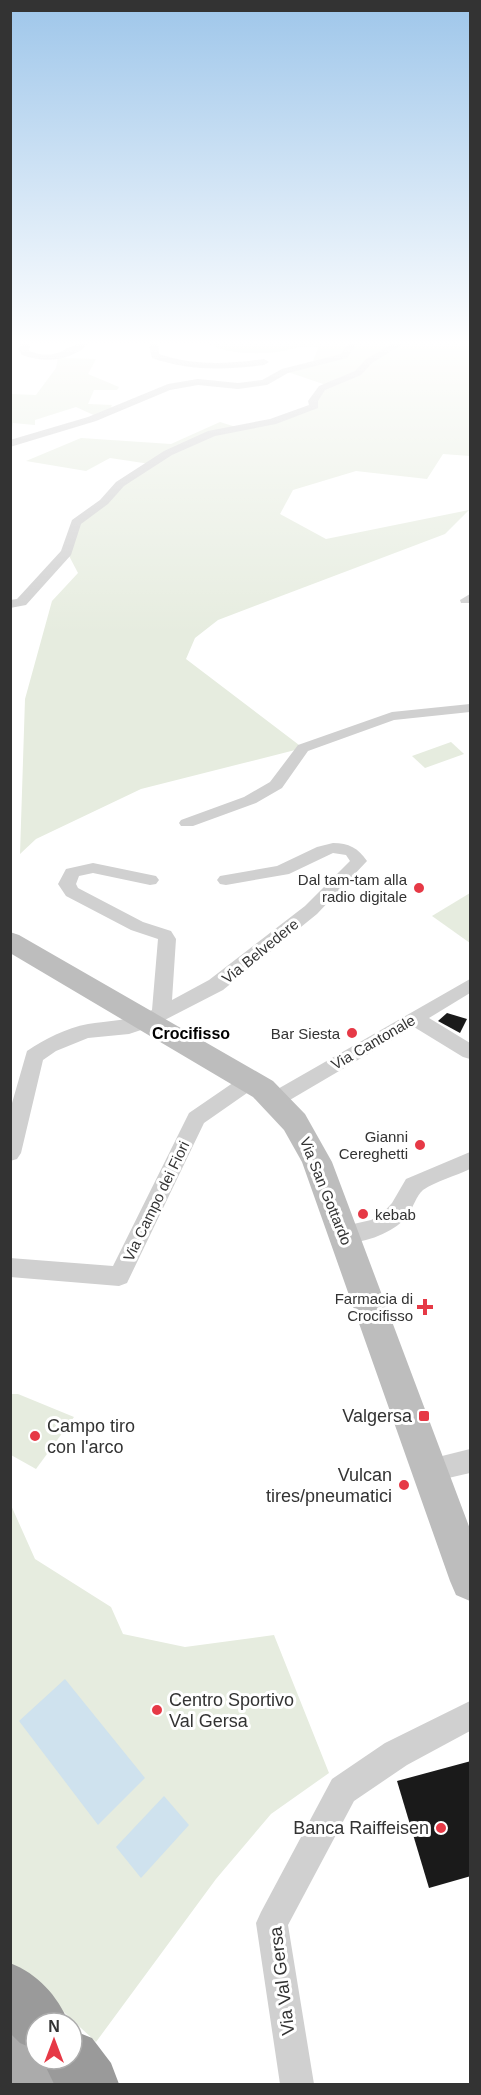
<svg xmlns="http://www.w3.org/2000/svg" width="481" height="2095" font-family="Helvetica,sans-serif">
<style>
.green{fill:#e6ecdf}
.water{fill:#cfe2ee}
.building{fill:#1a1a1a}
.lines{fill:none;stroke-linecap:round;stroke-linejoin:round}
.street{fill:#d0d0d0;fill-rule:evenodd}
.secondary{fill:#bdbdbd;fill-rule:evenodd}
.primary{fill:#ababab;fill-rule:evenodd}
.highway{fill:#9a9a9a;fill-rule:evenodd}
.poi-dot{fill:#e63946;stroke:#fff;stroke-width:2}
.labels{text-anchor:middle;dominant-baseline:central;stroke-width:6;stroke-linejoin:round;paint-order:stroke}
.poi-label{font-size:15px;fill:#333;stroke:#fff;text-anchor:end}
.street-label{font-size:15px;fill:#333;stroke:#fff}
.neighbourhood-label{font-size:16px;font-weight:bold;fill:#000;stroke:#fff}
.near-poi-label{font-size:18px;fill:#333;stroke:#fff;text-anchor:end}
.near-street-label{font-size:18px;fill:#333;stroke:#fff}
</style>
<rect width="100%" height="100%" fill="#fff"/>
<g class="green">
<path d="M205,341H470V456L443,454L427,479L356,471L293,490L280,514L326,539L469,510L445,534L218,620L195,638L186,659L303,748L141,789L36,839L20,854L25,699L52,601L78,573L67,552L76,522L150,464L110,458L86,471L26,461L81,438L171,444L220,422L239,428L307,410L326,385L285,371L312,364L318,348C305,344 290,350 277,352C257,355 220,354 205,341Z"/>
<polygon points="58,358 96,359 88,374 119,387 117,390 94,390 88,404 112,405 111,407 115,410 98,417 76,407 35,420 35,425 13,423 11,433 10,394 36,395 56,368"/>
<polygon points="451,742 464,754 425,768 412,756"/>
<polygon points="470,893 470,943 432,916"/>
<polygon points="11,1394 18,1394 74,1417 36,1469 11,1455"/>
<polygon points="10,1503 35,1559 111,1607 123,1634 185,1647 274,1635 329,1773 271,1814 216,1879 96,2042 11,1963"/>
</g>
<g class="water">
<polygon points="65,1679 145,1778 98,1825 19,1721"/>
<polygon points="164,1796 189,1825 141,1878 116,1847"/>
</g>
<g class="building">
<polygon points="447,1013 467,1019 460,1033 438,1021"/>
<polygon points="471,1761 471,1876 429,1888 397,1781"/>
</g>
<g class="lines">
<g class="street">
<path d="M22,341H31L29,351C62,363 67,341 91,341C73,361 46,364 22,355L18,349Z"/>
<path d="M148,341H158L159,354C194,366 229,364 264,359L269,362L264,365C225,370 189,371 152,358Z"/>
<polygon points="350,341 359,341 347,358 288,373 267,385 238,389 198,385 170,390 96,421 10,447 10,440 88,417 168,384 198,379 238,383 262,380 282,369 341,354"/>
<polygon points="397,341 408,341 372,363 361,375 325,390 318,401 318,408 276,424 215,436 172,455 124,486 108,504 81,524 71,555 26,605 10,608 10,600 17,599 61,551 72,520 100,500 116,482 164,451 208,431 270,419 309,405 308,401 319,386 355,371 366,359"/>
<polygon points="470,594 470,603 461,603 460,600"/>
<polygon points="470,704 470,712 394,720 308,751 282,788 256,803 193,826 181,826 179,823 181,820 244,797 270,782 298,745 392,712"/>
<path d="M333,843C349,843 358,848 367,861L317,914L223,990L153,1026L129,1034L88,1038L56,1051L43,1060L21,1153L17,1159L10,1161V1110L27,1051C45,1039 66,1028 88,1024C112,1020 128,1022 152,1010L158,939L131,930L66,896L58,884L66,869L93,863L156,876L159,880L156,884L150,885L93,873L79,876L76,884L78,888L143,922L171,931L176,939L172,1000L209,980L305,906L350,861L346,855L333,853L289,874L226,885L220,884L217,880L220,876L277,866L317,847Z"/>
<polygon points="470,979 470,993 429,1018 470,1043 470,1059 463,1057 414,1027 283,1104 276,1107 269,1104 266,1099 269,1094"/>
<polygon points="250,1074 257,1076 260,1081 257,1086 204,1123 127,1283 119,1286 10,1277 10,1258 113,1266 189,1113 243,1076"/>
<path d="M470,1152V1169C456,1176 436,1181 423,1190C416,1196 413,1208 408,1215C395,1233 357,1248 336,1240L333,1234L336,1228L371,1220L381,1215L392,1203L406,1179Z"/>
<polygon points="470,1449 470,1473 431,1482 422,1479 418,1470 422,1461"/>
<polygon points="470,1701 470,1731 407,1765 354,1801 288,1925 314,2084 280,2084 256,1923 261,1912 332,1779 385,1743"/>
</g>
<polygon class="secondary" points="10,932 19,935 273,1081 305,1114 332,1162 470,1529 470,1601 456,1595 450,1581 302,1162 284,1130 253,1097 10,953"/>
<polygon class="primary" points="10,2025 30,2032 36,2038 36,2059 58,2059 64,2064 72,2084 10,2084"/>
<g class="highway">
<path d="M10,1963C38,1974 57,1995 69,2023H36V2050L20,2043L10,2033Z"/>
<polygon points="72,2030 92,2038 111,2063 119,2084 54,2084 42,2059 72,2059"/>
</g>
</g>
<linearGradient id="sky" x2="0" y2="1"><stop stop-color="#9ec6ea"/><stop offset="0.54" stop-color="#fff"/><stop offset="1" stop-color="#fff" stop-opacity="0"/></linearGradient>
<rect width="481" height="635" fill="url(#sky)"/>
<g class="poi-dot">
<circle cx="419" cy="888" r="6"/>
<circle cx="352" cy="1033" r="6"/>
<circle cx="420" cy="1145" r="6"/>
<circle cx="363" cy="1214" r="6"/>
<path d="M422 1298h6v6h6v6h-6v6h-6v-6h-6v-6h6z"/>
<rect x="418" y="1410" width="12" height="12" rx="3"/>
<circle cx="35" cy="1436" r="6"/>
<circle cx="404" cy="1485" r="6"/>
<circle cx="157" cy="1710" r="6"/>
<circle cx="441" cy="1828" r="6"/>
</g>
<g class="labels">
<g class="poi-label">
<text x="407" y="879">Dal tam-tam alla<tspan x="407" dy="17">radio digitale</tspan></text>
<text x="340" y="1033">Bar Siesta</text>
<text x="408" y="1136">Gianni<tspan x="408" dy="17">Cereghetti</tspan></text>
<text x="375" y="1214" text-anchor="start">kebab</text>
<text x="413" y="1298">Farmacia di<tspan x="413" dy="17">Crocifisso</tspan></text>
</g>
<g class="street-label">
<text transform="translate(260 951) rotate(-39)">Via Belvedere</text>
<text transform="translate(373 1042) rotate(-30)">Via Cantonale</text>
<text transform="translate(326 1191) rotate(68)">Via San Gottardo</text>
<text transform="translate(156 1201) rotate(-64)">Via Campo dei Fiori</text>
</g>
<g class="neighbourhood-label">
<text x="191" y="1033">Crocifisso</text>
</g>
<g class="near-poi-label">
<text x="412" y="1416">Valgersa</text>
<text x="47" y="1426" text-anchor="start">Campo tiro<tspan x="47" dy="21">con l'arco</tspan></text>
<text x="392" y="1475">Vulcan<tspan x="392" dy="21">tires/pneumatici</tspan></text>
<text x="169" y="1700" text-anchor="start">Centro Sportivo<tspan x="169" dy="21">Val Gersa</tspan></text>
<text x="429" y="1828">Banca Raiffeisen</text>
</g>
<g class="near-street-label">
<text transform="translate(282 1981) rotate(-97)">Via Val Gersa</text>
</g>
</g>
<rect width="481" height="2095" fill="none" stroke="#333333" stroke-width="24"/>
<g transform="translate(54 2041)"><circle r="28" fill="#ffffff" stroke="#adadad" stroke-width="1.5"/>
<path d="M0-4.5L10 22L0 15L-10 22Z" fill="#e63946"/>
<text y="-9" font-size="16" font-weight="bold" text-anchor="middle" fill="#333333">N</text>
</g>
</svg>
